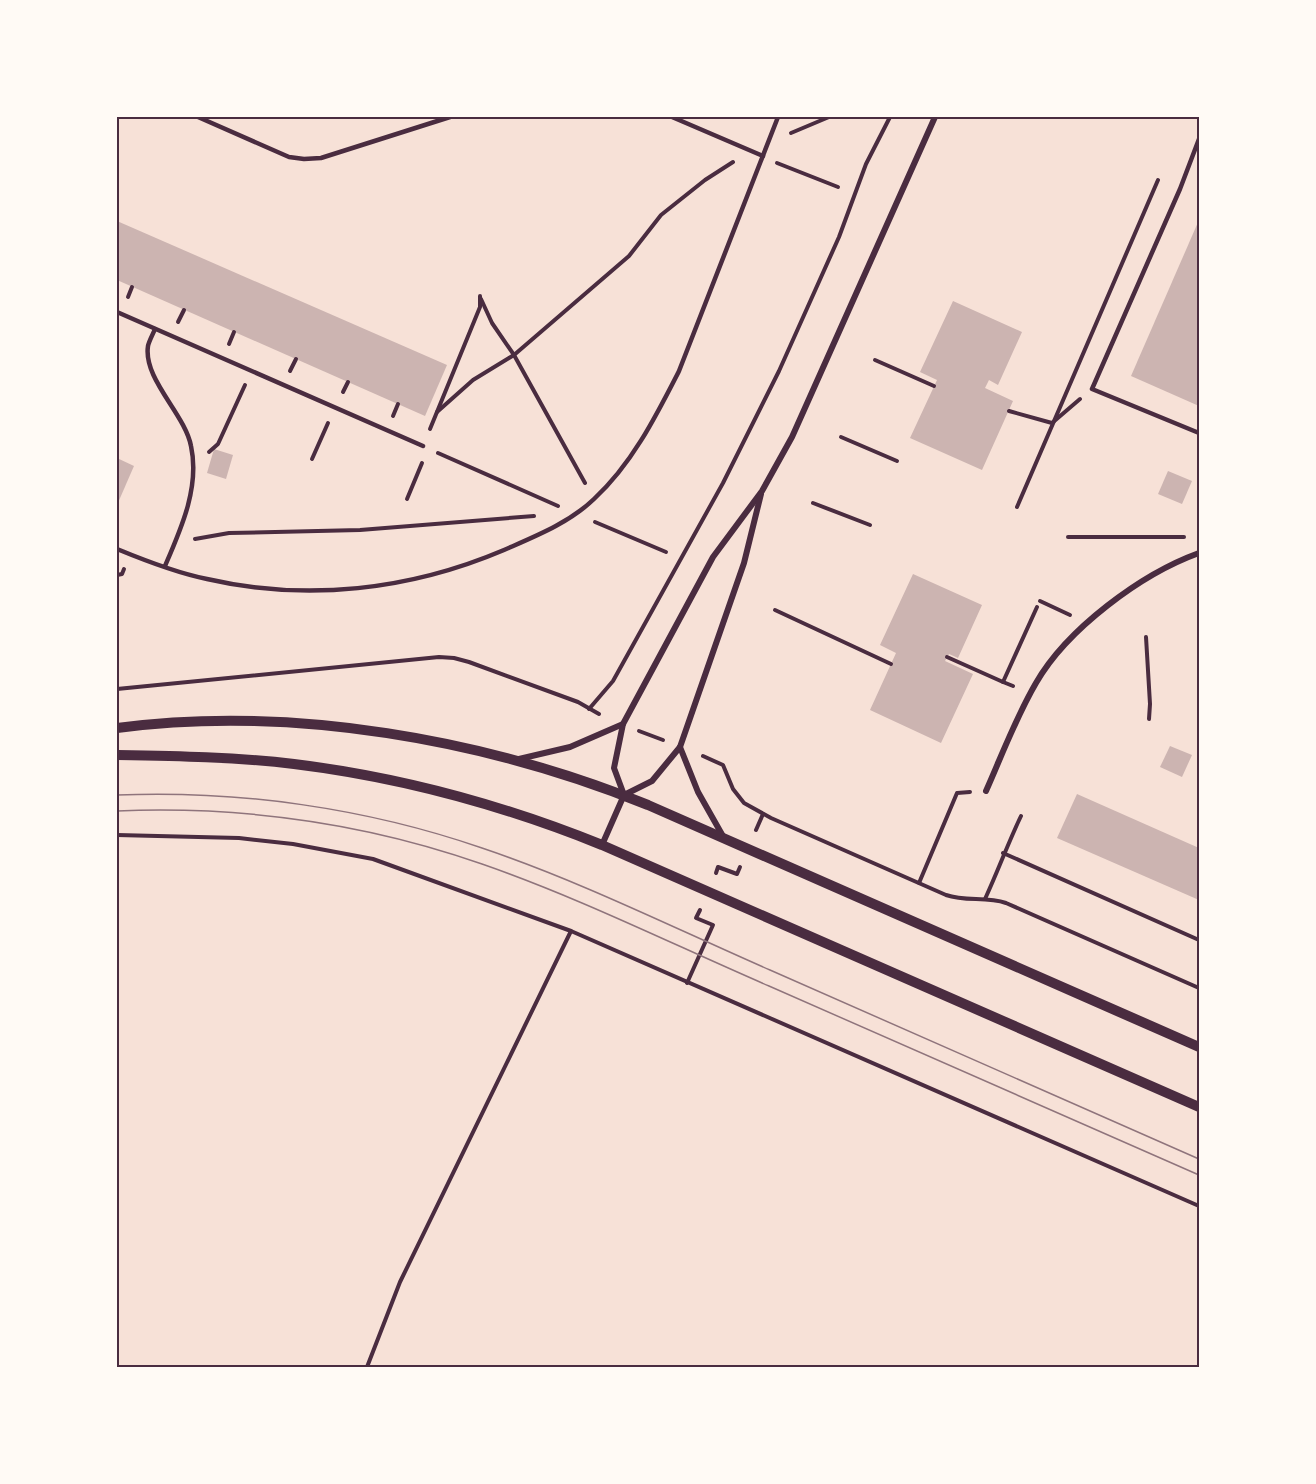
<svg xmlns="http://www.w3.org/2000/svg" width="1316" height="1484" font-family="Quicksand,sans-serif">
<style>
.building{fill:#ccb4b1}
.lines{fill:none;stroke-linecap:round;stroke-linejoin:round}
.path{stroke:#4a2c40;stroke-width:4}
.service{stroke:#4a2c40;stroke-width:4.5}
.minor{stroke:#4a2c40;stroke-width:6}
.tertiary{stroke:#4a2c40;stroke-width:10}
.tram{stroke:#8f747c;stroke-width:1.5}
.neatline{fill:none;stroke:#4a2c40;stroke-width:2}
</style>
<rect width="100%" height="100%" fill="#f7e1d7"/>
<g class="building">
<polygon points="1199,220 1199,406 1131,376"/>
<polygon points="117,221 447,365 425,416 117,280"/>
<polygon points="953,301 1022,332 998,385 989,380 985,388 1013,401 982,470 910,438 937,380 920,372"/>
<polygon points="214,449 233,455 226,479 207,473"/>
<polygon points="117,458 134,466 117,505"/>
<polygon points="1168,471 1192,481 1182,504 1158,494"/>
<polygon points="913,574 982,605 958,658 949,654 945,661 973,674 941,743 870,710 896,653 880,645"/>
<polygon points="1170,746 1192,755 1182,777 1160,767"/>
<polygon points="1077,794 1199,848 1199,900 1057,838"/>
</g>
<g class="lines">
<g class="path">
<polyline points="791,133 829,117"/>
<polyline points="777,163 838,187"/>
<polyline points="128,297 132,287"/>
<polyline points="481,299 492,323 514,355 585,483"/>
<polyline points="178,322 184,310"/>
<polyline points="229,344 234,332"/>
<polyline points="875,360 934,386"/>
<polyline points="290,371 296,359"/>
<polyline points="343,392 348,382"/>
<polyline points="1009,411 1052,423 1080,399"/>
<polyline points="437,412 473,380 514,355 629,256 661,215 705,180 733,162"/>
<polyline points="393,416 398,404"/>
<polyline points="430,429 480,307 480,296"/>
<polyline points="841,437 897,461"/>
<polyline points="209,452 218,444 245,385"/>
<polyline points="438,453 558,506"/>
<polyline points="312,459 328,423"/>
<polyline points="407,499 422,463"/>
<polyline points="813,503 870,525"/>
<polyline points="1017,507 1158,180"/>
<polyline points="595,522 666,552"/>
<polyline points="1068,537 1184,537"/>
<polyline points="195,539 229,533 360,530 534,516"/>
<polyline points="117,575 122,574 124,569"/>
<polyline points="1040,601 1070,615"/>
<polyline points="775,610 891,664"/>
<polyline points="1146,637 1150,704 1149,719"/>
<polyline points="947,657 1003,682"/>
<polyline points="1013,686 1003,682 1037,607"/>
<polyline points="117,689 439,657 454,658 469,662 578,702 599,714"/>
<polyline points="589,709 613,681 723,483 779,371 839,237 866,164 890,117"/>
<polyline points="639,731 663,740"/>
<path d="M703,756L723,765L733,789L744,803L771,818L946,895C966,902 986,896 1006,903L1199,988"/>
<polyline points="756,830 763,814"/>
<polyline points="117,835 239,838 293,844 373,859 571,931 1199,1206"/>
<polyline points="1003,853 1199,940"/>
<polyline points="716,873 718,867 737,874 740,867"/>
<polyline points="919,883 957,793 970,792"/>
<path d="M985,899C998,871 1008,843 1021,816"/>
<polyline points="687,983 713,925 696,918 700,910"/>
<polyline points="367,1367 400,1282 571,931"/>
</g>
<g class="service">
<polyline points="198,117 289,157 304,159 321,158 450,117"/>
<polyline points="672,117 763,156"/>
<polyline points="1199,139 1180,189 1092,389 1199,433"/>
<polyline points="117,312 423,446"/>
<path d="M155,329C153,334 149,341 148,346C143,379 185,414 191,446C200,487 181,529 165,566"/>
<path d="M117,549C146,561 177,573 207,579C307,602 410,590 504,550C536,536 569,523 594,499C632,464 656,416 679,371L778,117"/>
</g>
<g class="minor">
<polyline points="680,747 698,792 724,838"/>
<polyline points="519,759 570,747 623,724"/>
<path d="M986,791C1002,755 1016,717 1036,683C1067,629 1141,574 1199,553"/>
<polyline points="624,795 614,768 623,724 713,557 762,491 792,437 935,117"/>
<polyline points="602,845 624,795 652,781 680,747 744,563 761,494"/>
</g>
<g class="tertiary">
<path d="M117,728C292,705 485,739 648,805L1199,1047"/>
<path d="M117,755C176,756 236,757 294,764C400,777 503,805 602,845L1199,1107"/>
</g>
<g class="tram">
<path d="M117,795C239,790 366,808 482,848C580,881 674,928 770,970C913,1033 1056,1096 1199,1159"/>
<path d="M117,811C240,806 365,823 482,864C580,898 674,945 769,986C913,1049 1056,1112 1199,1175"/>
</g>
</g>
<rect width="1316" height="1484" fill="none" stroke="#fffaf5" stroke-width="237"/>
<rect x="118" y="118" width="1080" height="1248" class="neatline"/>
</svg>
